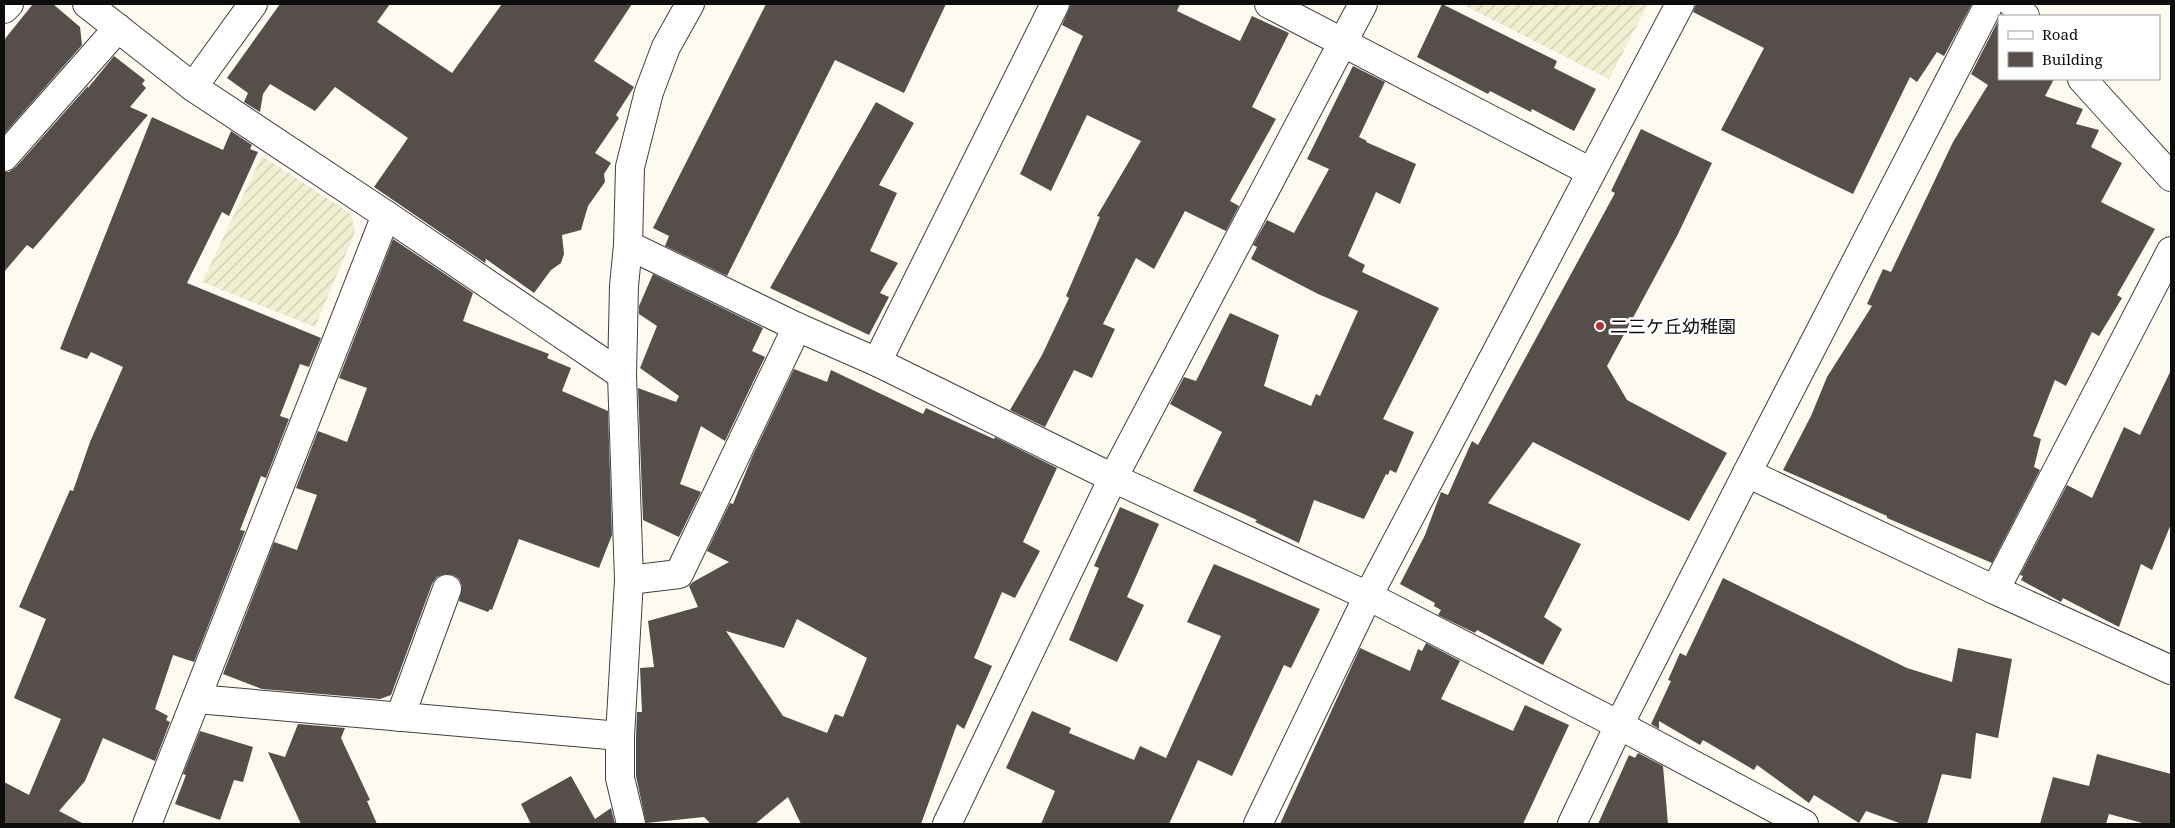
<svg xmlns="http://www.w3.org/2000/svg" width="2175" height="828" font-family="'Noto Serif','Noto Sans JP',serif">
<style>
.farmland{fill:url(#farmland-furrows)}
.building{fill:#554e4b;fill-rule:evenodd}
.lines{fill:none;stroke-linecap:round;stroke-linejoin:round}
.minor-casing{stroke:#404040;stroke-width:30}
.tertiary-casing{stroke:#404040;stroke-width:30}
.minor{stroke:#fff;stroke-width:28}
.tertiary{stroke:#fff;stroke-width:28}
.poi-dot{fill:#b0323b;stroke:#fff;stroke-width:2}
.labels{text-anchor:middle;dominant-baseline:central;stroke-width:5;stroke-linejoin:round;paint-order:stroke}
.poi-label{font-size:18px;fill:#0d0d0d;stroke:#fff;text-anchor:start}
</style>
<defs>
<pattern id="farmland-furrows" width="10" height="10" patternUnits="userSpaceOnUse" patternTransform="scale(1.25)"><rect width="10" height="10" fill="#f1eed1"/><path d="M-1 1l2-2M0 10L10 0M9 11l2-2" fill="none" stroke="#cdcbb2"/></pattern>
</defs>
<rect width="100%" height="100%" fill="#fdfaef"/>
<g class="farmland">
<polygon points="1462,4 1648,4 1609,79"/>
<polygon points="262,156 351,214 355,232 315,327 202,282"/>
</g>
<g class="building">
<polygon points="33,4 53,4 80,27 82,45 4,134 4,40"/>
<polygon points="280,4 390,4 377,22 452,73 502,4 632,4 594,61 634,87 616,115 619,118 595,153 611,163 604,174 605,182 588,206 581,230 562,235 564,254 561,263 551,270 534,293 486,259 485,263 374,187 408,138 335,87 315,111 270,84 263,94 260,112 244,102 248,93 227,78"/>
<polygon points="766,4 946,4 904,93 835,60 727,276 665,246 669,236 653,228"/>
<polygon points="1071,4 1180,4 1177,11 1240,41 1252,16 1289,33 1252,107 1276,119 1230,201 1239,206 1226,231 1185,211 1154,269 1136,258 1103,324 1115,329 1092,378 1074,370 1045,427 1010,410 1042,355 1069,298 1066,296 1100,217 1097,216 1141,141 1087,115 1051,191 1020,174 1083,36 1062,25"/>
<polygon points="1442,4 1557,61 1554,68 1596,89 1574,131 1532,109 1531,112 1490,91 1488,94 1417,57"/>
<polygon points="1696,4 1972,4 1944,56 1937,52 1917,82 1910,77 1853,194 1721,130 1764,48 1693,12"/>
<polygon points="1999,19 1999,79 2054,79 2045,96 2083,109 2076,124 2099,130 2091,147 2122,163 2101,202 2155,229 2117,295 2122,298 2099,336 2092,332 2066,386 2055,380 2033,436 2041,439 2034,467 2040,470 1992,563 1887,518 1887,516 1783,470 1811,416 1827,377 1872,306 1867,304 1883,269 1891,272 1953,142 1988,85 1971,74"/>
<polygon points="114,56 145,80 142,84 146,88 130,107 148,115 33,249 27,245 4,272 4,172 9,172 16,167 88,86 88,88"/>
<polygon points="1353,66 1385,82 1359,137 1367,141 1366,142 1416,164 1400,204 1376,192 1348,256 1365,265 1362,272 1439,308 1383,419 1414,432 1396,473 1390,470 1388,475 1386,474 1364,519 1314,500 1299,543 1255,522 1257,520 1193,491 1222,432 1170,404 1184,377 1196,381 1230,313 1279,335 1264,386 1311,406 1316,394 1320,396 1358,311 1318,294 1251,259 1257,247 1253,245 1267,220 1294,233 1329,169 1307,159"/>
<polygon points="876,102 914,123 879,185 897,193 870,251 898,263 880,293 889,297 869,335 770,288"/>
<polygon points="152,117 223,150 231,131 252,145 250,149 258,152 229,216 222,212 187,283 321,338 309,367 300,364 280,416 289,419 266,478 261,476 240,530 245,531 194,662 173,655 155,709 168,716 166,720 170,722 155,761 103,738 85,781 59,811 84,824 4,824 4,782 29,795 61,719 14,698 46,619 19,607 70,490 73,491 90,442 123,367 91,352 87,359 60,349"/>
<polygon points="1641,129 1712,163 1677,236 1607,366 1627,400 1727,453 1689,521 1533,442 1488,503 1581,544 1544,617 1562,629 1543,665 1477,630 1475,633 1438,615 1441,610 1434,606 1435,603 1400,584 1425,535 1441,492 1448,495 1472,441 1478,445 1615,193 1611,191"/>
<polygon points="393,239 473,293 463,321 549,354 547,358 571,368 562,391 608,411 612,535 599,568 519,539 492,610 490,609 488,612 459,601 462,586 459,579 453,575 445,574 437,577 432,584 391,695 380,699 262,689 223,674 274,542 297,550 317,495 296,488 318,431 347,442 367,388 339,378"/>
<polygon points="653,274 763,328 752,351 765,357 725,441 701,426 680,484 701,492 679,537 643,520 638,388 676,402 679,396 640,368 657,326 639,314 639,306"/>
<path d="M794,369L827,382L831,370L923,414L926,408L994,439L995,437L1057,468L1023,542L1040,551L1015,598L1002,592L974,658L992,666L964,729L957,724L921,824H801L788,797L755,824H711L704,817L646,823L636,776V736L637,712H642L640,668L654,667L648,621L698,607L689,586L693,582L729,562L707,551L730,503L733,504L752,457ZM797,619L867,658L843,717L835,714L827,733L783,716L726,631L784,648Z"/>
<polygon points="2171,370 2171,524 2152,570 2141,564 2119,627 2063,598 2061,602 2021,580 2023,576 2020,575 2067,485 2092,498 2124,427 2140,435"/>
<polygon points="1120,507 1159,524 1127,597 1144,605 1117,662 1069,640 1099,568 1094,566"/>
<polygon points="1214,564 1320,609 1291,668 1284,665 1232,776 1198,760 1169,824 1041,824 1055,791 1006,768 1032,711 1071,728 1069,733 1134,760 1140,746 1166,758 1221,636 1187,622"/>
<polygon points="1723,578 1907,668 1952,682 1958,648 2012,659 1998,738 1976,733 1971,779 1942,774 1927,824 1902,824 1866,811 1859,823 1814,795 1809,803 1757,765 1754,770 1703,740 1700,745 1659,721 1659,729 1651,724 1671,681 1668,680 1680,653 1686,656"/>
<polygon points="1426,643 1460,661 1441,699 1513,731 1525,705 1569,725 1523,824 1280,824 1360,648 1410,671 1418,649 1422,651"/>
<polygon points="298,724 345,728 341,738 370,800 367,801 377,824 301,824 268,752 285,757"/>
<polygon points="200,731 253,747 243,782 234,780 220,820 175,804 186,775 183,774"/>
<polygon points="1638,753 1663,766 1668,824 1598,824 1629,755 1635,758"/>
<polygon points="2097,754 2171,774 2171,824 2146,824 2109,814 2106,824 2040,824 2053,777 2089,786"/>
<polygon points="571,776 595,819 611,808 615,824 531,824 521,804"/>
</g>
<g class="lines">
<g class="minor-casing">
<g id="minor">
<polyline points="87,4 193,87 386,215 622,375"/>
<polyline points="1269,4 1591,172"/>
<polyline points="2013,4 2025,16"/>
<polyline points="4,9 9,4"/>
<polyline points="2082,79 2171,177"/>
<polyline points="193,87 253,4"/>
<polyline points="4,157 118,28"/>
<polyline points="628,245 797,327 877,362 1113,478 1368,596 1619,725 1804,824"/>
<polyline points="877,362 1055,4"/>
<polyline points="1747,473 1995,590 2171,251"/>
<polyline points="629,580 679,574 797,327"/>
<polyline points="1995,590 2171,670"/>
<polyline points="197,699 620,736"/>
<polyline points="400,717 447,589"/>
<polyline points="147,824 386,215"/>
<polyline points="631,824 620,778 620,736 629,580 622,375 624,286 628,245 630,167 649,92 666,47 690,4"/>
<polyline points="947,824 1113,478 1363,4"/>
<polyline points="1258,824 1368,596 1680,4"/>
</g>
</g>
<g class="tertiary-casing">
<polyline id="tertiary" points="1572,824 1619,725 1747,473 1989,4"/>
</g>
<use href="#minor" class="minor"/>
<use href="#tertiary" class="tertiary"/>
</g>
<circle class="poi-dot" cx="1600" cy="326" r="5"/>
<g class="labels">
<g class="poi-label">
<text x="1610" y="326">二三ケ丘幼稚園</text>
</g>
</g>
<rect width="2175" height="828" fill="none" stroke="#0d0d0d" stroke-width="10"/>
<rect x="1998" y="15" width="162" height="65" fill="#ffffff" stroke="#9e9e9e"/>
<rect x="2008" y="31" width="25" height="8" fill="#ffffff" stroke="#9e9e9e"/>
<text x="2042" y="40" font-size="15" fill="#0d0d0d">Road</text>
<rect x="2008" y="52" width="25" height="15" fill="#554e4b" stroke="#9e9e9e"/>
<text x="2042" y="65" font-size="15" fill="#0d0d0d">Building</text>
</svg>
